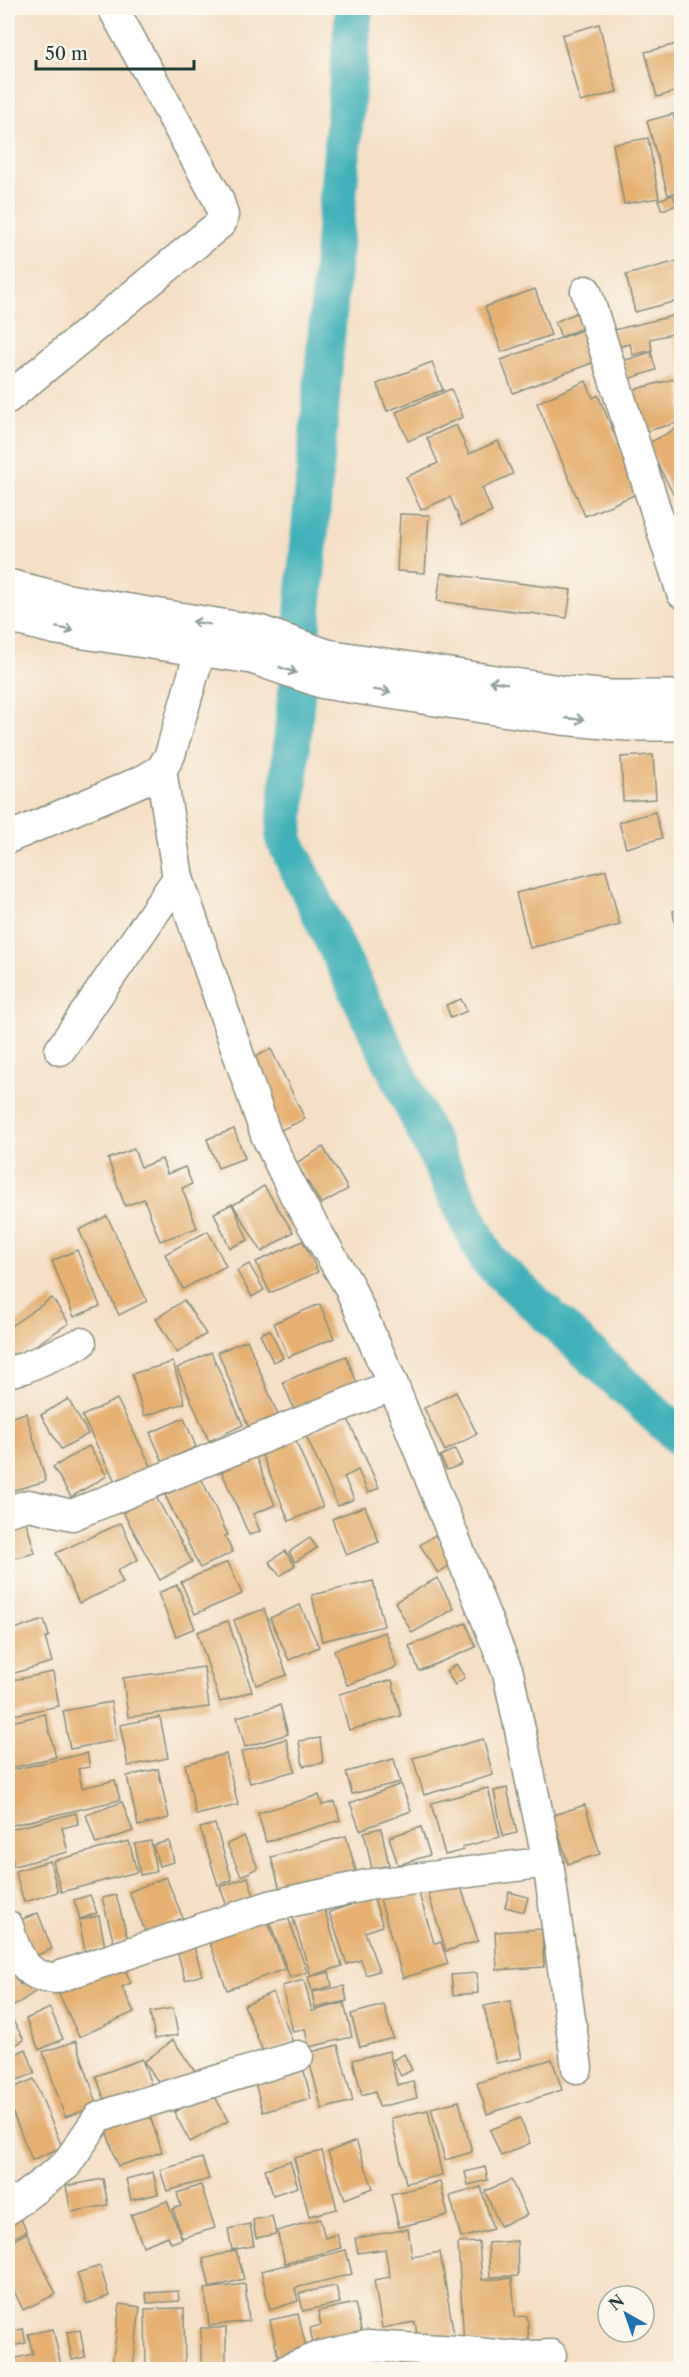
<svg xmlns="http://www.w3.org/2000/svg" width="689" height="2377" font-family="'Libre Caslon Text',serif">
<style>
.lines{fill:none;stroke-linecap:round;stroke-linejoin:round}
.river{stroke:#41b1ba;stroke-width:38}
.building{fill:#e5b072}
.minor-casing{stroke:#8a8e7c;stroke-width:33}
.major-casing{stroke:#8a8e7c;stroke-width:36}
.minor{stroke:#fff;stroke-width:30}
.major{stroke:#fff;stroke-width:33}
.oneway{stroke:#8f9e9a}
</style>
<rect width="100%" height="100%" fill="#fbf7ec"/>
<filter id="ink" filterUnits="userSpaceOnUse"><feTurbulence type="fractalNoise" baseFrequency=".0167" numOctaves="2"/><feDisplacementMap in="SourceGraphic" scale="12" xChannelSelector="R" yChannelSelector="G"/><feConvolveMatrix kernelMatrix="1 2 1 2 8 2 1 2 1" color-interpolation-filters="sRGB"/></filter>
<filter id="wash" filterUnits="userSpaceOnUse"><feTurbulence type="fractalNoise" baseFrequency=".008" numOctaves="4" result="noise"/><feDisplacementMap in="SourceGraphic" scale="24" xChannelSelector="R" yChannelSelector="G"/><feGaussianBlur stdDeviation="1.35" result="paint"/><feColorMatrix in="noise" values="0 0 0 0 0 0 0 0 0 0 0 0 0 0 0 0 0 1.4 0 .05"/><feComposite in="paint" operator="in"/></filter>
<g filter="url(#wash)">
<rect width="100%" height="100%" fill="#f5dfc5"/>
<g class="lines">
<polyline class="river" points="354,8 284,839 487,1259 682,1439"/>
</g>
<g id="blocks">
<g class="building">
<polygon points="599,24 617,92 580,102 562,35"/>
<polygon points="681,43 681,90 657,97 645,52"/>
<polygon points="673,114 681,144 681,191 668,195 647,121"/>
<polygon points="648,138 659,198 624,204 613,144"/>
<polygon points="673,195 677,205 662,210 658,200"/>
<polygon points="681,260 681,300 635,312 626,275"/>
<polygon points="535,289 551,335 502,352 485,307"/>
<polygon points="576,313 582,328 561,337 555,322"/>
<polygon points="681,314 681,332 650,339 652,350 633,355 630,344 609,349 605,332"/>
<polygon points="585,329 597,361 513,393 501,360"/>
<polygon points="681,334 681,367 673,336"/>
<polygon points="651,352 656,370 628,379 623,361"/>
<polygon points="432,362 443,390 387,411 377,384"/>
<polygon points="681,377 681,422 635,434 625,392"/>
<polygon points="586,381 593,398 598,395 639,493 585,516 537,403"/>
<polygon points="451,389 463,417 408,441 396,412"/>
<polygon points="456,425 469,454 498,441 513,474 482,488 492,512 462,525 450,497 421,510 406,477 438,463 427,438"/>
<polygon points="679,427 681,432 680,507 647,444"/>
<polygon points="400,514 429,515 425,573 397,571"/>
<polygon points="441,573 571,590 567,618 437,601"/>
<polygon points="653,755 656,799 623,801 621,757"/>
<polygon points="655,812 662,838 626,848 619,822"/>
<polygon points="606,870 620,925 530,948 516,893"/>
<polygon points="681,909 681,930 676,931 673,911"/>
<polygon points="461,999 467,1011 451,1018 446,1005"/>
<polygon points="271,1049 305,1119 281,1130 247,1060"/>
<polygon points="234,1129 245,1158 218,1168 207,1139"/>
<polygon points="323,1147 348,1189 321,1204 296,1163"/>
<polygon points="134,1149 141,1167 162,1159 167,1174 185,1167 192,1184 182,1188 197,1228 160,1241 144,1199 125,1206 108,1159"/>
<polygon points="264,1186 293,1232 262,1252 233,1205"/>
<polygon points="232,1204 248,1240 230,1248 214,1213"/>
<polygon points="107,1216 147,1301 119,1315 79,1230"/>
<polygon points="208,1231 226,1266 183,1289 165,1254"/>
<polygon points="303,1241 318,1272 270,1293 256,1262"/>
<polygon points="77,1250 100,1306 74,1317 52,1261"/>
<polygon points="249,1264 264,1290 252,1297 237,1271"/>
<polygon points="52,1298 69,1323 15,1359 8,1348 8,1328"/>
<polygon points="184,1300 206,1334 177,1353 156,1319"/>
<polygon points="320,1304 334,1338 288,1357 274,1323"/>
<polygon points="270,1330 283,1358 273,1362 260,1334"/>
<polygon points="247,1340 278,1415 249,1428 218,1352"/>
<polygon points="211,1352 243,1425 209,1441 177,1368"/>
<polygon points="346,1356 357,1383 294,1409 283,1382"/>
<polygon points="173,1362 185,1403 144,1416 132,1374"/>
<polygon points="456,1392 477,1434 445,1451 424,1408"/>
<polygon points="68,1399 88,1434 61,1449 41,1415"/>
<polygon points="117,1399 152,1468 117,1485 82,1416"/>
<polygon points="26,1413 46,1481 11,1491 8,1480 8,1418"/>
<polygon points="347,1417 379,1488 368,1493 358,1470 344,1477 354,1499 338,1506 306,1436"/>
<polygon points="184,1418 196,1447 163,1462 150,1433"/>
<polygon points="293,1434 323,1507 289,1521 259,1448"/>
<polygon points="89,1446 107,1476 71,1497 53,1467"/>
<polygon points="252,1448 275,1505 253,1514 260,1531 249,1535 218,1463"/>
<polygon points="455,1449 462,1464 447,1470 440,1456"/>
<polygon points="201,1478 228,1535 225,1536 233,1552 200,1568 165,1495"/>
<polygon points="155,1495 192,1562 160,1580 123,1512"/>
<polygon points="365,1506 379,1542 346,1555 332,1519"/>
<polygon points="25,1518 35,1553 8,1560 8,1523"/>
<polygon points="121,1523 138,1560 117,1570 123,1583 79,1603 56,1553"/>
<polygon points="435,1535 453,1563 438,1573 420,1545"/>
<polygon points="310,1538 317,1548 295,1562 289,1552"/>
<polygon points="285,1551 295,1565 280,1576 269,1562"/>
<polygon points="228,1562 242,1594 195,1614 181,1582"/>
<polygon points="437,1578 454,1609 412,1633 395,1602"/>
<polygon points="373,1581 384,1626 322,1641 312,1595"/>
<polygon points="177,1585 195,1628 176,1636 158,1593"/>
<polygon points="300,1605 319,1647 289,1660 270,1618"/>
<polygon points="264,1609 287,1675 256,1685 234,1620"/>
<polygon points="44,1620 49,1636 45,1638 52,1662 8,1675 8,1631"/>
<polygon points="228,1621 252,1691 220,1702 197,1632"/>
<polygon points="466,1623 476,1647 419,1671 409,1646"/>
<polygon points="385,1632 397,1667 347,1685 334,1650"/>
<polygon points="456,1664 465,1677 455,1685 446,1672"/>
<polygon points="204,1667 209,1707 128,1717 123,1678"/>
<polygon points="53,1672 59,1706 8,1716 8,1681"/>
<polygon points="392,1680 401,1716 349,1730 339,1694"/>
<polygon points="111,1702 117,1740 70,1749 63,1711"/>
<polygon points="280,1705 288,1734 245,1747 237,1717"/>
<polygon points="45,1714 56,1757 8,1769 8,1723"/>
<polygon points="160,1717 168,1758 128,1766 120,1725"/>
<polygon points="320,1738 323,1763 303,1766 299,1741"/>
<polygon points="286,1739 295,1771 250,1783 241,1752"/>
<polygon points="483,1739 493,1775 424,1795 413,1758"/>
<polygon points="87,1753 90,1767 78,1769 82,1788 115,1780 120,1800 8,1826 8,1771"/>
<polygon points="226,1754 238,1805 196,1815 185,1764"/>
<polygon points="394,1759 400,1782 352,1794 346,1772"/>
<polygon points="158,1769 169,1818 138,1826 127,1776"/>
<polygon points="401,1784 411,1811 360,1830 350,1803"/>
<polygon points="488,1788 500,1837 463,1847 464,1850 445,1855 431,1803"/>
<polygon points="507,1788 517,1833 503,1836 494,1791"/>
<polygon points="319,1795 322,1805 335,1802 340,1820 266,1842 258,1813"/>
<polygon points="122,1802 133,1831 96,1844 86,1815"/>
<polygon points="585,1805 600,1854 568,1864 553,1815"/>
<polygon points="76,1813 78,1824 62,1828 68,1852 14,1866 8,1842 8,1830"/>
<polygon points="215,1824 232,1880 218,1885 200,1828"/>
<polygon points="421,1827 430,1855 398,1865 389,1837"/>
<polygon points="381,1828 389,1865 372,1869 364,1832"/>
<polygon points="244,1836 258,1868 241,1876 227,1844"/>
<polygon points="346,1836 356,1871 281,1893 271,1857"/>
<polygon points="129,1841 137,1872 61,1892 53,1861"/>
<polygon points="151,1841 156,1872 140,1875 135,1844"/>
<polygon points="169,1841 174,1862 159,1866 153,1845"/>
<polygon points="50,1861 58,1892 24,1902 15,1871"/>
<polygon points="166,1877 183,1918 146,1933 129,1892"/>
<polygon points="248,1877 255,1899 228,1909 220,1887"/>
<polygon points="460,1883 478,1941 446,1951 428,1893"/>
<polygon points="416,1884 434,1943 441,1942 448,1964 403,1978 379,1896"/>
<polygon points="509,1892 528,1897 524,1912 505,1907"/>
<polygon points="90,1895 97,1913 80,1919 74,1900"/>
<polygon points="116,1895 128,1939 114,1943 102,1898"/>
<polygon points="373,1897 383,1926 365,1932 379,1971 366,1975 361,1960 347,1964 329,1912"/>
<polygon points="323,1905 342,1966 311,1976 292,1915"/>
<polygon points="38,1913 52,1949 27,1959 13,1923"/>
<polygon points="287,1914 307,1972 290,1978 269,1920"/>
<polygon points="99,1916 105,1947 85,1951 79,1920"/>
<polygon points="266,1917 285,1969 227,1990 208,1938"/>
<polygon points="542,1929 544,1967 497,1970 495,1932"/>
<polygon points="191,1935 202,1975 185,1980 174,1939"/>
<polygon points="120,1958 131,1983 122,1987 134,2012 79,2037 56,1987"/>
<polygon points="12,1972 20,1985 31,1978 38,1990 14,2006 8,1996 8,1975"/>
<polygon points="329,1972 332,1986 312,1991 308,1977"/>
<polygon points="477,1973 478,1993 453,1995 451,1975"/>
<polygon points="304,1980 312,2011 344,2003 352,2037 309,2047 305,2029 293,2032 282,1986"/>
<polygon points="344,1986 347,2001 315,2008 312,1992"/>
<polygon points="273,1992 293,2042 264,2054 244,2005"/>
<polygon points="510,2001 522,2058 496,2063 484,2006"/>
<polygon points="384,2005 393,2038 360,2047 351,2014"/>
<polygon points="50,2008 63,2039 39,2050 26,2019"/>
<polygon points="173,2008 178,2035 155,2039 150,2012"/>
<polygon points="8,2012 24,2040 8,2050"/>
<polygon points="173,2040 196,2073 167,2094 144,2062"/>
<polygon points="76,2041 98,2106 65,2117 43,2052"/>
<polygon points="338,2045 353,2101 322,2109 307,2053"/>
<polygon points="26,2049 35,2073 8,2084 8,2057"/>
<polygon points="389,2051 397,2085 413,2081 417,2098 379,2107 375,2091 362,2095 353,2060"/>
<polygon points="404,2054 412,2070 401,2076 393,2060"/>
<polygon points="142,2059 153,2090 107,2107 96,2076"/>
<polygon points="552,2059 562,2090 487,2114 477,2083"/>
<polygon points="302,2063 311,2099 263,2112 253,2076"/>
<polygon points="34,2079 62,2147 32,2160 8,2101 8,2090"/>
<polygon points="212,2091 228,2121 190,2142 174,2112"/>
<polygon points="459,2101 472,2152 445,2160 431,2108"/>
<polygon points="147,2107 162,2152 118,2166 103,2121"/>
<polygon points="428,2110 442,2175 406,2183 391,2118"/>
<polygon points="520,2118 530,2143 501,2156 490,2130"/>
<polygon points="356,2141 373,2188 345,2199 328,2152"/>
<polygon points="322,2151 337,2209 309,2216 294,2158"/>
<polygon points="202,2158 209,2179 167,2191 160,2170"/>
<polygon points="290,2161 298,2187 273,2195 265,2169"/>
<polygon points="485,2167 488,2180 468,2185 465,2172"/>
<polygon points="153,2172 158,2194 131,2200 126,2179"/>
<polygon points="103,2179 108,2205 71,2212 66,2186"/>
<polygon points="511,2180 527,2215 500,2226 485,2191"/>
<polygon points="440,2182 448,2215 399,2227 391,2194"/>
<polygon points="201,2185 215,2228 182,2238 173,2209 181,2206 177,2193"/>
<polygon points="481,2187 493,2229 461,2238 450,2196"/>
<polygon points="167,2201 182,2239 171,2243 168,2236 143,2246 131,2215"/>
<polygon points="16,2210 27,2231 11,2239 8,2232 8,2214"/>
<polygon points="272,2216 276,2234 256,2238 253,2220"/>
<polygon points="320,2219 325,2238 337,2234 341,2248 285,2263 277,2231"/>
<polygon points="250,2224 254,2246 232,2250 228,2229"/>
<polygon points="408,2229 412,2257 440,2252 454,2336 418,2342 415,2322 382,2328 374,2280 390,2277 385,2249 358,2253 355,2238"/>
<polygon points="27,2233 56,2294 23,2310 8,2278 8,2243"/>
<polygon points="517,2241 518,2276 490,2277 488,2243"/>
<polygon points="479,2242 482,2280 512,2278 515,2317 527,2316 529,2340 464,2345 458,2243"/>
<polygon points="236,2250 244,2279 210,2288 203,2259"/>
<polygon points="346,2250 352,2274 295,2288 298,2301 270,2310 261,2271"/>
<polygon points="100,2266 109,2296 87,2304 77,2273"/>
<polygon points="245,2284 249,2321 209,2326 205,2289"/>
<polygon points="336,2286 340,2303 303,2311 299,2293"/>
<polygon points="178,2291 179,2301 147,2303 146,2293"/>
<polygon points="355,2303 363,2339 314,2349 310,2328 321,2325 318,2311"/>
<polygon points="120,2304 140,2307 133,2367 112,2365"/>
<polygon points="184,2308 185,2370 146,2370 145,2309"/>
<polygon points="298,2314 308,2355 279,2362 270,2320"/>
<rect x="201" y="2328" width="25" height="42"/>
<polygon points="23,2329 26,2343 8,2347 8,2332"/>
<polygon points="53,2329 62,2370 8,2370 8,2360 33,2354 28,2334"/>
<polygon points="80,2330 85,2357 72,2360 67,2332"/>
<polygon points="391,2351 392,2370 376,2370 375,2352"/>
<polygon points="370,2352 373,2370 339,2370 337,2358"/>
<polygon points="414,2352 415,2370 394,2370 394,2353"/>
<polygon points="420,2359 480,2363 479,2370 419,2370"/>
</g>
</g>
</g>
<g filter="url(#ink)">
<use href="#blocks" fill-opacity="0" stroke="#8a8e7c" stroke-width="1.5"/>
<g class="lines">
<g class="minor-casing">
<g id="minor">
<polyline points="586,291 682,593"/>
<polyline points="8,398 221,223 223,215 218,199 113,8"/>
<polyline points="8,838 144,780 161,770 170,755 200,651"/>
<polyline points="178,878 266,1135 295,1195 349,1286 393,1385 508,1673 548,1862 577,2068"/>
<polyline points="60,1050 178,878 161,770"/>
<polyline points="8,1372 24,1368 81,1343"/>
<polyline points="8,1511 29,1505 72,1515 393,1385"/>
<path d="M8,1926C13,1943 19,1965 36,1974C41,1977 49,1977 55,1978L270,1906L367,1885L548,1862"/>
<polyline points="8,2209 66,2165 98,2118 117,2111 298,2056"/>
<polyline points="287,2370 321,2356 367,2346 457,2351 516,2357 551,2355"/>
</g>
</g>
<g class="major-casing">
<g id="major">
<polyline points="8,586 68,601 259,632 327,656 566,693 611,697 682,697"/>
<polyline points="8,616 57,628 252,657 324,682 562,718 627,724 682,724"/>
</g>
</g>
<use href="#minor" class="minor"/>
<use href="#major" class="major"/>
</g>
<defs><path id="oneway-shaft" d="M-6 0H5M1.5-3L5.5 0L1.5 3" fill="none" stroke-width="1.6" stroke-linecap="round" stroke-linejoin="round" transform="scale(1.5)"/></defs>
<g class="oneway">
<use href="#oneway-shaft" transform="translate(201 623) rotate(-171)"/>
<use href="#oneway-shaft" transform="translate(65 629) rotate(10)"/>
<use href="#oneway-shaft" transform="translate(288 670) rotate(19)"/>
<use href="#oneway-shaft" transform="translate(498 682) rotate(-171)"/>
<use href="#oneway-shaft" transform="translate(382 691) rotate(9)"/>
<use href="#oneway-shaft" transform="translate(575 719) rotate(5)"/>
</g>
</g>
<rect width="689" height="2377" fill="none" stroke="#fbf7ec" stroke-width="30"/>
<g transform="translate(626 2314) rotate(320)"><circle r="28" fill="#fbf7ec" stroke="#a3ada2" stroke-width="1.5"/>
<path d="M0-4.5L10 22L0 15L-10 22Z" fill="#1f6fb2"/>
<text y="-9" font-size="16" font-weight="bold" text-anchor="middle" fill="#1f3d34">N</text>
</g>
<path d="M36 60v9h158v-9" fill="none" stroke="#1f3d34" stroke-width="3"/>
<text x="45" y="60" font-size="18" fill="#1f3d34" stroke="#fbf7ec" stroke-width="4.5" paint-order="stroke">50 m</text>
</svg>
